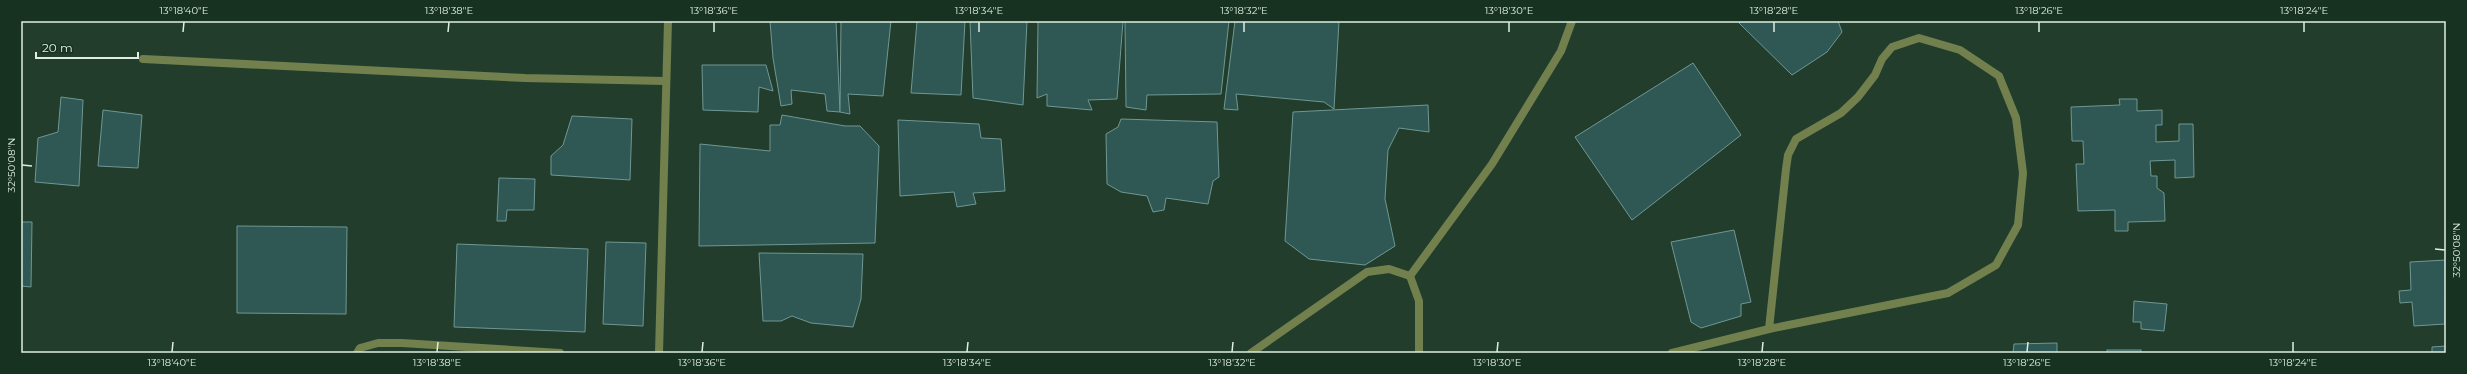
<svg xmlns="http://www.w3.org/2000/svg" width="2467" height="374" font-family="Montserrat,sans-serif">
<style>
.building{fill:#2f5753;stroke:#6f9894}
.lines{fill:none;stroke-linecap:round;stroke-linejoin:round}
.street{stroke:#72804d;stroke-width:8}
.ticks{fill:none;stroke:#deeee2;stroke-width:1.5}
.neatline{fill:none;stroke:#deeee2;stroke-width:1.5}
.ticks-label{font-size:10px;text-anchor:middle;fill:#deeee2}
</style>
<rect width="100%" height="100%" fill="#223d2b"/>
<g class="building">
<polygon points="770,21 836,21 840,112 827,111 825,94 791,90 792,104 781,106 773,58"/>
<polygon points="841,21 891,21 883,96 848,94 850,114 840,112"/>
<polygon points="917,21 965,21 961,95 911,93"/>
<polygon points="970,21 1027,21 1023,105 973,98"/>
<polygon points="1038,21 1123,21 1117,99 1088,100 1092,110 1047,106 1047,94 1037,98"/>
<polygon points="1125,21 1229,21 1221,94 1147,95 1146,110 1126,107"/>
<polygon points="1235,21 1339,21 1334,109 1324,102 1236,94 1238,110 1224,109"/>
<polygon points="1741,21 1838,21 1842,32 1827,52 1792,75 1739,23"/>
<polygon points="1693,63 1741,135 1632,220 1575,137"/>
<polygon points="702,65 766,65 773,91 759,87 758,112 703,110"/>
<polygon points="61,97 83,100 79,186 35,182 38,138 58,132"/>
<polygon points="2119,99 2137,99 2137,111 2162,110 2162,125 2156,125 2156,142 2179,141 2179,124 2193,124 2194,177 2175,178 2175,160 2150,161 2151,176 2157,176 2157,188 2164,193 2165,221 2128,222 2128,231 2115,231 2115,210 2078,211 2076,164 2084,164 2083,141 2072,141 2071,107 2120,105"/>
<polygon points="1428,105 1429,132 1399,128 1388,150 1385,199 1395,246 1365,265 1309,259 1285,241 1293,112"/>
<polygon points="103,110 142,115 138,168 98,166"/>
<polygon points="782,115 845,126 860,126 879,146 875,243 699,246 700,144 770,151 770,125 780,125"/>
<polygon points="572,116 632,119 630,180 551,175 551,156 563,145"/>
<polygon points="1121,119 1217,122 1219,177 1213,181 1208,204 1166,198 1164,210 1153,212 1147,196 1121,192 1107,184 1106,134 1118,127"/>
<polygon points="898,120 979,124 981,138 1001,139 1005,191 973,193 976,204 957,207 954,192 900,196"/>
<polygon points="499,178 535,179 534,210 507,210 506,221 497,221"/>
<polygon points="21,222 32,222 31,287 21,286"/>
<polygon points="237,226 347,227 346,314 237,313"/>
<polygon points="1734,230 1751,302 1741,304 1741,316 1701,328 1691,322 1671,242"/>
<polygon points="606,242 646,243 643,326 603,324"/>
<polygon points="457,244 588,249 585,332 454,327"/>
<polygon points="759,253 863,254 861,299 853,327 811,323 792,316 781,321 763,321"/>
<polygon points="2446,260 2445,324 2414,326 2412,302 2400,303 2399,291 2411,290 2410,262"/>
<polygon points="2134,301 2167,304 2164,331 2141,329 2141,322 2133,322"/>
<polygon points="2057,343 2057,353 2013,353 2014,344"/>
<polygon points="2446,346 2446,353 2432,353 2432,347"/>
<rect x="2107" y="350" width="34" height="3"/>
</g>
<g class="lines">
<g class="street">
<polyline points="143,59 525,78 665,81"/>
<polyline points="1410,276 1492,164 1561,51 1572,21"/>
<polyline points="1410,276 1419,301 1419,353"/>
<polyline points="357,353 360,348 378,343 402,343 560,353"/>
<polyline points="659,353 668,21"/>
<polyline points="1251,353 1367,272 1389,269 1410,276"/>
<polyline points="1672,353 1769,329 1948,293 1996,265 2018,225 2023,173 2016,118 1999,76 1960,50 1919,38 1892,47 1882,59 1875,75 1858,97 1841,113 1796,139 1788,155 1786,169 1769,329"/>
</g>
</g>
<path class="ticks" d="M183,32L184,22M448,32L449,22M714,32V22M979,32V22M1244,32V22M1509,32V22M1774,32V22M2039,32V22M2304,32V22M22,165L32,166M2435,249L2445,250M172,352L173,342M437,352L438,342M702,352L703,342M967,352L968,342M1232,352L1233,342M1497,352L1498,342M1762,352L1763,342M2027,352L2028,342M2293,352V342"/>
<rect width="2467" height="374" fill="none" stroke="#173221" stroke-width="44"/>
<path d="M36 52v6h102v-6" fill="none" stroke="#deeee2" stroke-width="2"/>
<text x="42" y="52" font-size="12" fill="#deeee2" stroke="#173221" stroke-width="3" paint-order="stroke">20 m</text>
<rect x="22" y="22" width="2423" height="330" class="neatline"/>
<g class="ticks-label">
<text x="184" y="14">13°18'40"E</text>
<text x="449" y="14">13°18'38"E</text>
<text x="714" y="14">13°18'36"E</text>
<text x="979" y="14">13°18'34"E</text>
<text x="1244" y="14">13°18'32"E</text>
<text x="1509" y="14">13°18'30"E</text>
<text x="1774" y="14">13°18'28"E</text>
<text x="2039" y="14">13°18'26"E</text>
<text x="2304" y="14">13°18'24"E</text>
<text transform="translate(11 165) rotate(-90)" y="4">32°50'08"N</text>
<text transform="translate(2456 250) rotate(-90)" y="4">32°50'08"N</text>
<text x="172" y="366">13°18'40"E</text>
<text x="437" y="366">13°18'38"E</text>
<text x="702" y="366">13°18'36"E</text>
<text x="967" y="366">13°18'34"E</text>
<text x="1232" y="366">13°18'32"E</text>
<text x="1497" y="366">13°18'30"E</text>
<text x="1762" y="366">13°18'28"E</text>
<text x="2027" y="366">13°18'26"E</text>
<text x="2293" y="366">13°18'24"E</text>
</g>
</svg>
